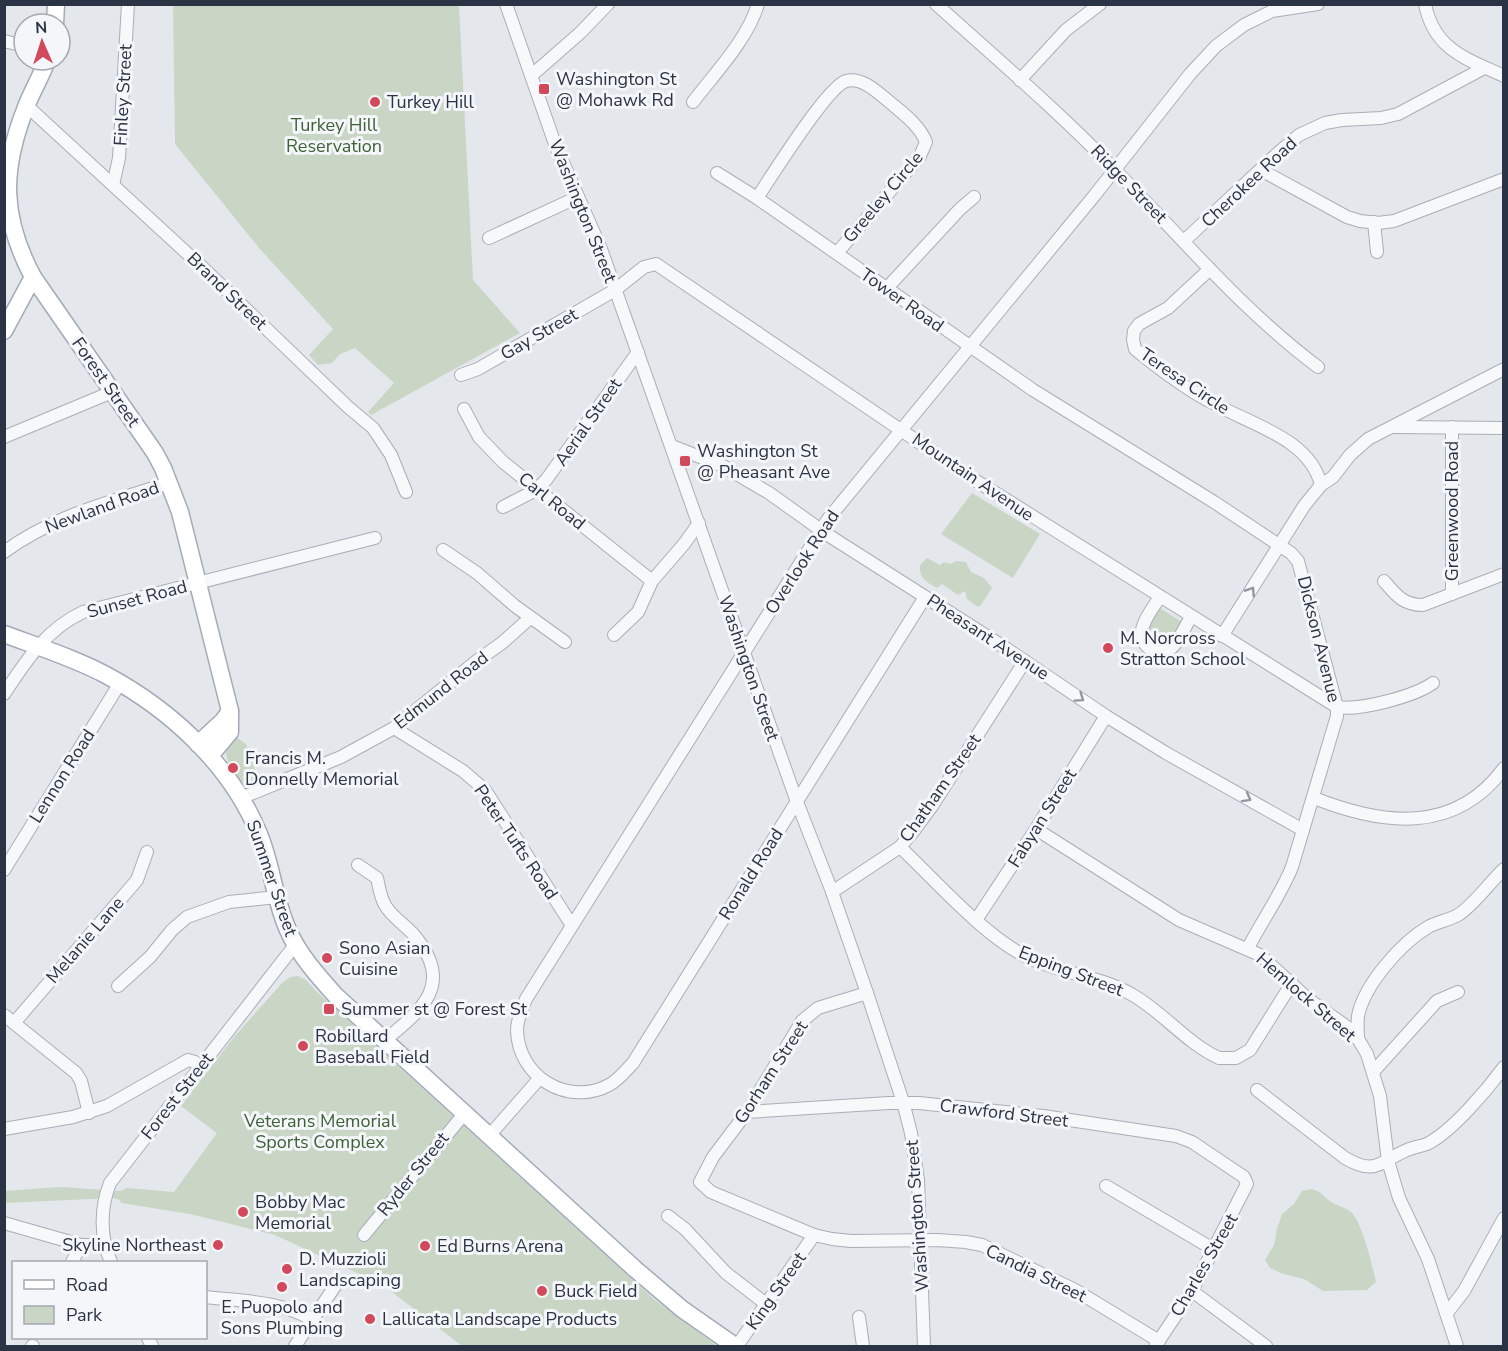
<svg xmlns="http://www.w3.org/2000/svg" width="1508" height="1351" font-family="'Nunito Sans',sans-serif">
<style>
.green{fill:#c9d6c5}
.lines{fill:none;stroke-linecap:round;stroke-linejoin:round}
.minor-casing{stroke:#a9aeb7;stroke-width:14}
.major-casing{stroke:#a3abb8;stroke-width:19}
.minor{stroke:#f7f8fa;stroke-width:12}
.major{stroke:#fff;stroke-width:16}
.oneway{stroke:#9196a0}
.poi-dot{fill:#d1495b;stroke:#f4f6f9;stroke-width:2}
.labels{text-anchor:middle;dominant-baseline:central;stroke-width:6;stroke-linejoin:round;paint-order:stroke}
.poi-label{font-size:18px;fill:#2b3445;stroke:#f4f6f9;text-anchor:start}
.street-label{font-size:18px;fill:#2b3445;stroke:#f4f6f9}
.park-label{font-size:18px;fill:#3f6138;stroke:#f4f6f9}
</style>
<rect width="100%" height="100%" fill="#e4e7ec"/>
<g class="green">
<polygon points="173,5 459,5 473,280 520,333 371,415 368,412 394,383 355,348 340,354 332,363 318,365 309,355 333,329 259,248 175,144"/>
<polygon points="972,493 1040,534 1013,578 941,534"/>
<path d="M927,558L940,565L944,562L951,564L956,561L966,562L971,572L984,578L992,588L980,606L978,607L967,599L965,591L958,595L942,584L937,588C926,582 919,578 920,565Z"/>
<polygon points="1158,607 1182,622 1170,639 1161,646 1151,644 1145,633"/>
<polygon points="236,737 246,744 259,781 241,782 229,765 225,750"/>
<polygon points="298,976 306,980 316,991 655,1300 717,1346 462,1346 383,1285 275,1235 190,1214 121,1203 120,1200 113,1198 5,1203 4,1191 60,1187 120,1191 127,1188 174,1192 217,1133 181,1106 234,1037 283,982 291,977"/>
<path d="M1311,1189C1321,1191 1323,1196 1330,1201C1337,1206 1345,1207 1351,1212C1363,1224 1372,1265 1376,1282L1367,1290L1323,1291L1304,1279L1283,1274L1270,1268L1265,1260L1274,1245L1277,1229L1282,1214L1294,1204L1302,1191Z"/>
</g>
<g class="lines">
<g class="minor-casing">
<g id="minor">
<polyline points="506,4 555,144 601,249 797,802 831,889 867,993 903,1102 911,1133 918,1180 924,1346"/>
<path d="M936,4C997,59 1059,112 1116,171C1182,238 1243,311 1318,367"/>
<path d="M1425,4C1434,50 1467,59 1504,76"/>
<polyline points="4,41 24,46"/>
<polyline points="532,75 580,33 608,4"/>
<polyline points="1020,80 1066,30 1100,4"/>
<path d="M693,102C715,73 748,39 758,4"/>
<polyline points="27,106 202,267 348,407 373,428 391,455 406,492"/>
<polyline points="1261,170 1347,217 1360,221 1378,223 1394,221 1504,179"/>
<path d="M717,173L757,198L1033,390L1214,502L1291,553L1298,561L1337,707V716L1292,867C1280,896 1262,921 1248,948"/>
<polyline points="113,185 119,158 128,4"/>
<path d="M757,198C771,177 827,87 846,81C861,77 875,90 886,99C901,112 919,124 926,142L920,156L837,253"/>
<polyline points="1374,222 1377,252"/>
<polyline points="489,238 578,197"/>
<polyline points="1184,241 1278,153 1299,135 1325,123 1342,120 1381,118 1398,114 1484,68"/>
<path d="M1210,269L1168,308L1139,324L1134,331L1133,340L1135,349C1157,367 1189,391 1215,404C1252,425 1310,439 1321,485"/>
<polyline points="886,289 960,209 974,197"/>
<path d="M461,375L478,369L615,290L644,267L656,264L970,477L1337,707C1360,711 1415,696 1433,683"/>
<polyline points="464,409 479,437 503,462 652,581"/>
<polyline points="1395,427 1504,428"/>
<polyline points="1452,427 1452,594"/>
<polyline points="4,437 112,392"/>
<polyline points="672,446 723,466 769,493 828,535 1007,649 1106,716 1166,753 1303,830"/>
<polyline points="503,507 536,490 546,480 638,352"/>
<polyline points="443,550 477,573 515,606 565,642"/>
<path d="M4,552C55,515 111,502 169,483"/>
<path d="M1384,581C1396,595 1403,605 1423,605L1504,574"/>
<path d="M925,597L633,1063C626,1070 619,1080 609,1085C568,1107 518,1077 517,1030C517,1019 522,1009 526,999L828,519L1094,196L1190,74L1216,46L1244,25L1272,11L1318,4"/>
<path d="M1160,597C1154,606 1146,616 1143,626C1137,643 1154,659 1170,649C1179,643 1185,626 1191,617"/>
<polyline points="614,635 638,612 652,581 684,544 699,523"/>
<polyline points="1222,636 1304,506 1321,485 1333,477 1350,455 1368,439 1504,369"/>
<path d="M4,694C26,661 45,630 83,612L375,538"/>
<polyline points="394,728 463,771 485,790 571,924"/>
<polyline points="241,798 341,757 394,728 478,660 502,643 530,618"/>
<path d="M1314,798C1382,825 1455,835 1504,768"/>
<polyline points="1036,829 1179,920 1260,955 1308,999 1354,1032 1367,1054 1380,1096 1388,1161 1399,1198 1428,1259 1457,1346"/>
<path d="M900,847C936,881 984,936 1027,957C1060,973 1099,976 1131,994C1162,1011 1186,1043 1219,1058H1236L1250,1050L1292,983"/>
<path d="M358,865L377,878C379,886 380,897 385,905C391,916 405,925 414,935C455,984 423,1009 384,1041"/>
<polyline points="4,870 120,683"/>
<polyline points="832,892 900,847 912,833 932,806 1025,661"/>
<polyline points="976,920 1036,829 1106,716"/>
<polyline points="118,986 150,957 172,930 187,917 229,902 277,897"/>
<polyline points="867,993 818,1008 802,1021 747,1112 713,1157 700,1182 711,1192 814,1235 832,1239 851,1241 937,1240 966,1242 982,1245 1075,1290 1159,1341"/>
<polyline points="4,1015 76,1073 81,1081 89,1113"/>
<polyline points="14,1023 137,880 147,852"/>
<path d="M1358,1039C1358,1032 1357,1023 1358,1016C1364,985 1401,943 1428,927C1437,922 1449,920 1458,915C1473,906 1490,882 1504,869"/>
<polyline points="1373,1072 1437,1001 1458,992"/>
<path d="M1257,1090L1345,1158C1376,1176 1379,1162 1407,1150C1414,1147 1423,1146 1429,1143C1454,1129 1487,1090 1504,1067"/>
<polyline points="747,1112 889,1103 919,1103 1043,1116 1176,1136 1192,1142 1244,1177 1247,1184 1192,1291 1156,1345"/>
<polyline points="4,1129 73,1117 107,1106 188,1060 195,1062 200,1067"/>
<polyline points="488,1137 539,1079"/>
<polyline points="1106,1186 1213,1249"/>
<polyline points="668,1216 685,1229 726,1273 766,1304"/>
<polyline points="4,1223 81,1245 104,1245"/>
<polyline points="364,1235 464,1114"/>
<polyline points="72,1262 81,1245"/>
<path d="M111,1262C100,1238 100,1208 110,1183L295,945"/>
<polyline points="1192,1291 1266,1346"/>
<path d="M206,1297C240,1301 281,1301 311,1319"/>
<polyline points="1447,1313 1464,1291 1504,1218"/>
<polyline points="859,1317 863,1346"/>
<polyline points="148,1338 152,1346"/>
<polyline points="32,1346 33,1346"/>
<polyline points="295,1346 337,1283"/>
<polyline points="737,1346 814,1235"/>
</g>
</g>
<g class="major-casing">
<g id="major">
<polyline points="55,24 56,4"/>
<path d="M47,60C41,77 32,91 26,107C1,170 1,217 33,277L155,453L163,468L180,512L230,711V732L210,756"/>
<polyline points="4,331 33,277"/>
<path d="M4,634C39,647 74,658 106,675C171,710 231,765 259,834C272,865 274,899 288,930C299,955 318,976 336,996L635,1269L682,1309L735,1346"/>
<polyline points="198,744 223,721 230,711"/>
</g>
</g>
<use href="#minor" class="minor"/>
<use href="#major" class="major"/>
</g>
<defs><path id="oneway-chevron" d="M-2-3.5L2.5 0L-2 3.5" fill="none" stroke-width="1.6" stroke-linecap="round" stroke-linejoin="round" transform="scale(1.5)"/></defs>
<g class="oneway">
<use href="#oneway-chevron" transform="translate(1251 591) rotate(-57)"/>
<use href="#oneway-chevron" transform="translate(1080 698) rotate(35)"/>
<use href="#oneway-chevron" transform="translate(1247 798) rotate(29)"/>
</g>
<g class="poi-dot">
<rect x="538" y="83" width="12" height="12" rx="3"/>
<circle cx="375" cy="102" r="6"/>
<rect x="679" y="455" width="12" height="12" rx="3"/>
<circle cx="1108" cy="648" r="6"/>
<circle cx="233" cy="768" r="6"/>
<circle cx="327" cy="958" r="6"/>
<rect x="323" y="1003" width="12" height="12" rx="3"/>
<circle cx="303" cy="1046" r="6"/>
<circle cx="243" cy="1212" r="6"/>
<circle cx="218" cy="1245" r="6"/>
<circle cx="425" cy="1246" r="6"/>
<circle cx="287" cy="1269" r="6"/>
<circle cx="282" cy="1287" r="6"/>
<circle cx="542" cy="1291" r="6"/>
<circle cx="370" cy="1319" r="6"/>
</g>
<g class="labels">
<g class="poi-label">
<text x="556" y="79">Washington St<tspan x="556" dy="21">@ Mohawk Rd</tspan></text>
<text x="387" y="102">Turkey Hill</text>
<text x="697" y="451">Washington St<tspan x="697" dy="21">@ Pheasant Ave</tspan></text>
<text x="1120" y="638">M. Norcross<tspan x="1120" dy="21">Stratton School</tspan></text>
<text x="245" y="758">Francis M.<tspan x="245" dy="21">Donnelly Memorial</tspan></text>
<text x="339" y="948">Sono Asian<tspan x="339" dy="21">Cuisine</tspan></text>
<text x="341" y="1009">Summer st @ Forest St</text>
<text x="315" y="1036">Robillard<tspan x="315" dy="21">Baseball Field</tspan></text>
<text x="255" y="1202">Bobby Mac<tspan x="255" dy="21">Memorial</tspan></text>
<text x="206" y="1245" text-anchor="end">Skyline Northeast</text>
<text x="437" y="1246">Ed Burns Arena</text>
<text x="299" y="1259">D. Muzzioli<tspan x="299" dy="21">Landscaping</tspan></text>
<text x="554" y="1291">Buck Field</text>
<text x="282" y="1307" text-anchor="middle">E. Puopolo and<tspan x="282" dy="21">Sons Plumbing</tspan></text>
<text x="382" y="1319">Lallicata Landscape Products</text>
</g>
<g class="street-label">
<text transform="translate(123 95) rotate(-87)">Finley Street</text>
<text transform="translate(1249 182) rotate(-43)">Cherokee Road</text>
<text transform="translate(1129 184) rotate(46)">Ridge Street</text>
<text transform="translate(883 197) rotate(-50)">Greeley Circle</text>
<text transform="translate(583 211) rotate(68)">Washington Street</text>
<text transform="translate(227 291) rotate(44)">Brand Street</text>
<text transform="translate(902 300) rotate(35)">Tower Road</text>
<text transform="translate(539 334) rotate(-30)">Gay Street</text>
<text transform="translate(1185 381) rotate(34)">Teresa Circle</text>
<text transform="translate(106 382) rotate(55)">Forest Street</text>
<text transform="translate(588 422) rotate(-55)">Aerial Street</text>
<text transform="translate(973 477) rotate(34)">Mountain Avenue</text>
<text transform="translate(552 501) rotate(39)">Carl Road</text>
<text transform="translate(102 507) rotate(-20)">Newland Road</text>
<text transform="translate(1452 511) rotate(-90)">Greenwood Road</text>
<text transform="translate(802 562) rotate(-57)">Overlook Road</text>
<text transform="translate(137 599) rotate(-15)">Sunset Road</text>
<text transform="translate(988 637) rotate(33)">Pheasant Avenue</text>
<text transform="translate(1319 639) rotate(76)">Dickson Avenue</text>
<text transform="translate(749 668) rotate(71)">Washington Street</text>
<text transform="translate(441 690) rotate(-38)">Edmund Road</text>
<text transform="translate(62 776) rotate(-58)">Lennon Road</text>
<text transform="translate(940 788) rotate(-55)">Chatham Street</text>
<text transform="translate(1042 818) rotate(-58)">Fabyan Street</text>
<text transform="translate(516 842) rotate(56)">Peter Tufts Road</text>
<text transform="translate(751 874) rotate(-58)">Ronald Road</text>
<text transform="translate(272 878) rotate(71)">Summer Street</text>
<text transform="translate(85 940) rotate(-49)">Melanie Lane</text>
<text transform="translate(1071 971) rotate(21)">Epping Street</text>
<text transform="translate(1306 997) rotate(41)">Hemlock Street</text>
<text transform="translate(771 1072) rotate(-57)">Gorham Street</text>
<text transform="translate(177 1096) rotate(-52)">Forest Street</text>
<text transform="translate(1004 1113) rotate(7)">Crawford Street</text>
<text transform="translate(413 1174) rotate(-51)">Ryder Street</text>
<text transform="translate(917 1216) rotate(-94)">Washington Street</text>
<text transform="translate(1204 1265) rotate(-60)">Charles Street</text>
<text transform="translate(1036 1273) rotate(26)">Candia Street</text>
<text transform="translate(776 1291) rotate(-55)">King Street</text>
</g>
<g class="park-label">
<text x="334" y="125">Turkey Hill<tspan x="334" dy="21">Reservation</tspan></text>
<text x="320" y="1121">Veterans Memorial<tspan x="320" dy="21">Sports Complex</tspan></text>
</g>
</g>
<rect width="1508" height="1351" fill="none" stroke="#2b3445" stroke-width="12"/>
<rect x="12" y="1261" width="195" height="78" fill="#f4f6f9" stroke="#a4a8b1" stroke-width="1.5"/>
<rect x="24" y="1280" width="30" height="9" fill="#ffffff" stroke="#a4a8b1" stroke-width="1.5"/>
<text x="66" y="1291" font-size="18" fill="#2b3445">Road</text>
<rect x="24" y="1306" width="30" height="18" fill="#c9d6c5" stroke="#a4a8b1" stroke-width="1.5"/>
<text x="66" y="1321" font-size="18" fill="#2b3445">Park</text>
<g transform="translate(42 42) rotate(357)"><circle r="28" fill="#f4f6f9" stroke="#a4a8b1" stroke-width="1.5"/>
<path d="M0-4.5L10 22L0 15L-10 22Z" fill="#d1495b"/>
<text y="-9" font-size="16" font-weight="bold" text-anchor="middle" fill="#2b3445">N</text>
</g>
</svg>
